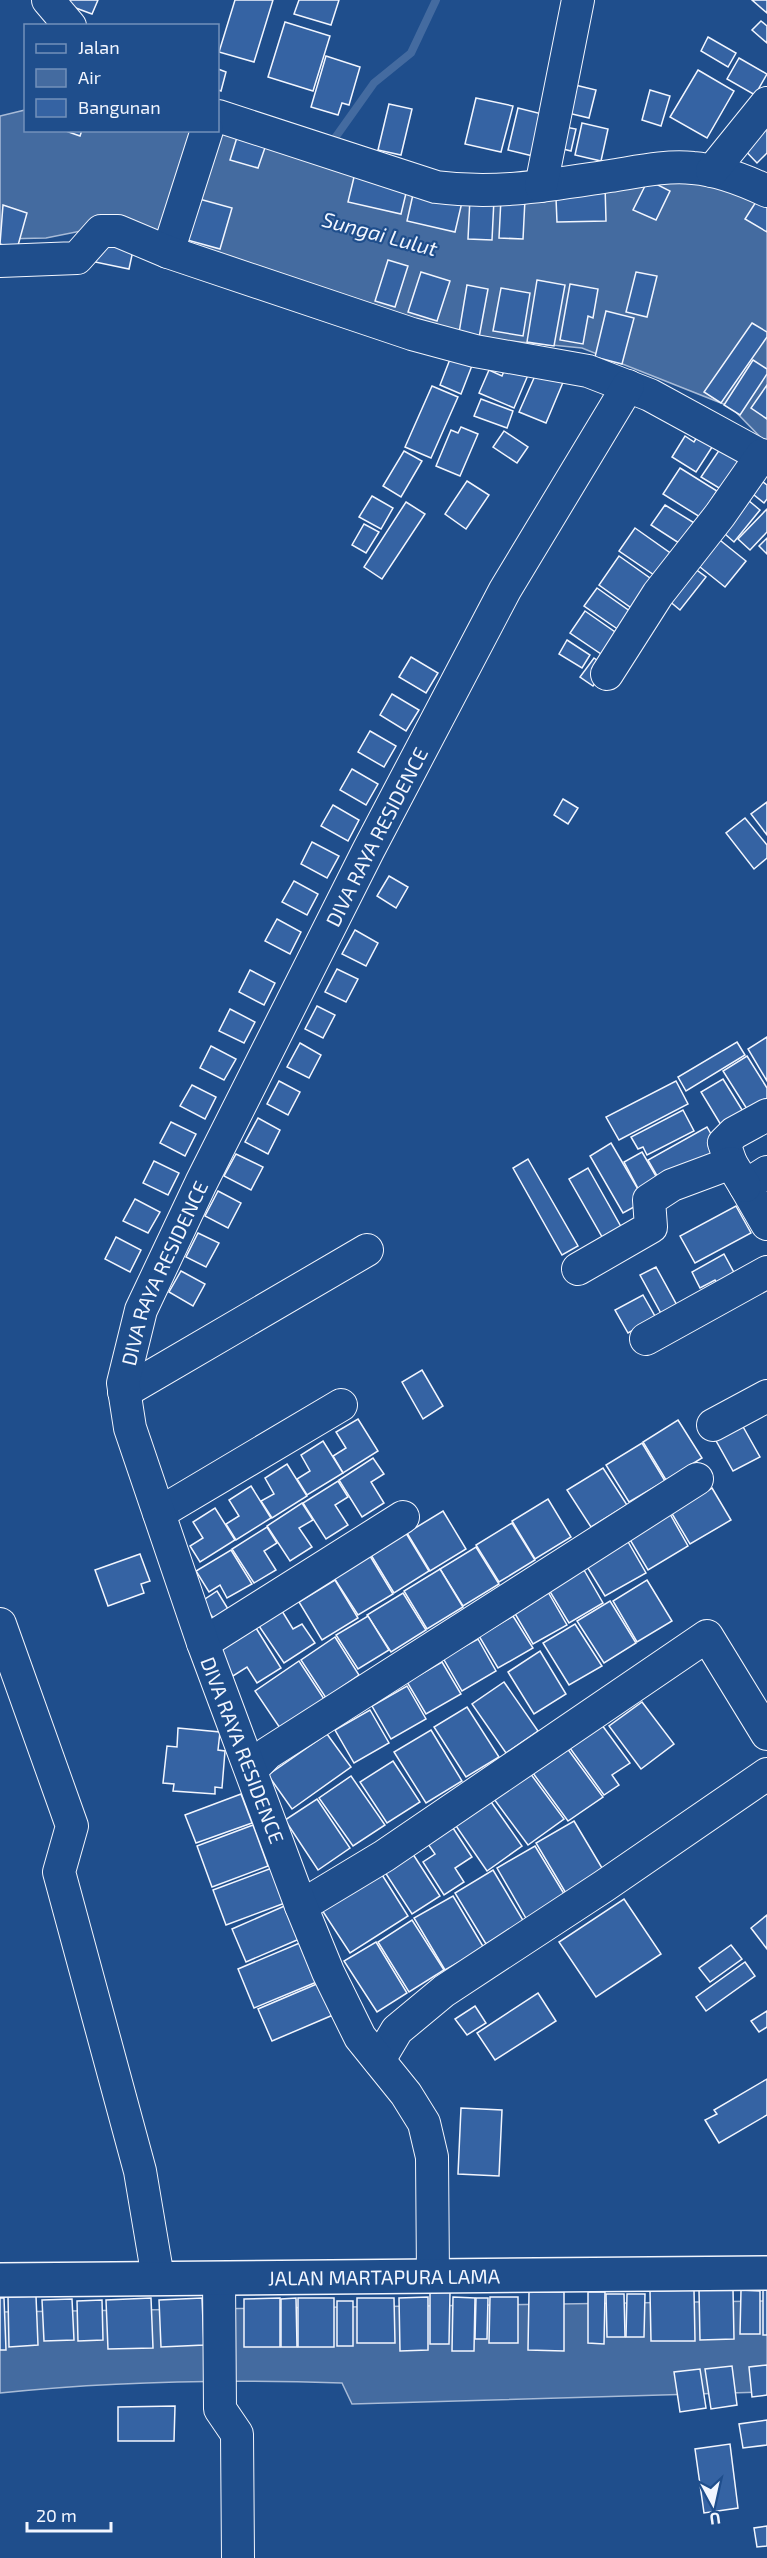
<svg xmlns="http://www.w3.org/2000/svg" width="767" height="2558" font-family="'Exo 2',sans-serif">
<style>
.water{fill:#446ba0;stroke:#a8bbd7;stroke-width:1.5}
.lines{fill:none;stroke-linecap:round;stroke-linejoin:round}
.stream{stroke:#446ba0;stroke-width:8}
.building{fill:#3563a3;stroke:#f2f6ff;stroke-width:1.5}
.minor-casing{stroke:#f2f6ff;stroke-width:34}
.major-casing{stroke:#f2f6ff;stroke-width:36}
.minor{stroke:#1f4e8c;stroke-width:32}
.major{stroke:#1f4e8c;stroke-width:33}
.labels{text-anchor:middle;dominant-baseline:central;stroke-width:4.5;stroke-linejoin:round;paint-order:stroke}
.street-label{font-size:20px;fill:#f2f6ff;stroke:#1f4e8c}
.water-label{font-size:21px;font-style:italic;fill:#f2f6ff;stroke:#1f4e8c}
</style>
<rect width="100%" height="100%" fill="#1f4e8c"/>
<g class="water">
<polygon points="25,110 26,130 213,131 278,145 415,197 665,181 701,183 733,190 767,209 767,444 731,407 582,348 437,334 111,225 46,238 0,239 0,116"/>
<path d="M767,2301V2392L352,2404L342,2383C227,2379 114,2381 0,2393V2312Z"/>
</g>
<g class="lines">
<polyline class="stream" points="330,145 374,83 411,53 436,0"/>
</g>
<g class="building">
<polygon points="67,0 98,0 92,14 65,4"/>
<polygon points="235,0 273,0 254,62 219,52"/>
<polygon points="299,0 339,0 331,25 294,14"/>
<polygon points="752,0 767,0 767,13"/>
<polygon points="761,21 767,26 767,43 752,30"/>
<polygon points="285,22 330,36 313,91 268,77"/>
<polygon points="708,37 736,53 728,67 701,51"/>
<polygon points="326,56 360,67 349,105 342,103 338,115 311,107"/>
<polygon points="739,58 767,74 755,95 727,79"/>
<polygon points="218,69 226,72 221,91 218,90"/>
<polygon points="698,70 734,91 707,138 670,117"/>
<polygon points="575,85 596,90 589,118 568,113"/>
<polygon points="650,90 670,96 661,126 642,120"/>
<polygon points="476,98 513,106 501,152 465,144"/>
<polygon points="389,104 412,109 401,155 378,150"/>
<polygon points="518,108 546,115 537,157 508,150"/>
<polygon points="767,117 767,153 757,163 739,144"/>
<polygon points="582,123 608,129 601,161 575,155"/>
<polygon points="560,126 576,129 571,151 555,147"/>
<polygon points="63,130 82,130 80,136"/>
<polygon points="238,134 269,136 258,168 230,160"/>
<polygon points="355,173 408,185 401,214 348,202"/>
<polygon points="648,180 670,191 656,220 633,210"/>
<polygon points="605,185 606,221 557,222 556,198"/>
<polygon points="414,190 462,202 455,232 407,221"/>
<polygon points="761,194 767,198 767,232 745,219"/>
<polygon points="192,197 232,208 220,249 180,238"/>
<polygon points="470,198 494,199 492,240 468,239"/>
<polygon points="501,198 525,199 523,239 499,238"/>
<polygon points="3,205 27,213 17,249 0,244"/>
<polygon points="100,234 135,241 129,269 95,262"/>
<polygon points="388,260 408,266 395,307 375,301"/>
<polygon points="421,272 450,281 437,321 408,312"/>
<polygon points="636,272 657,276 647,317 626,312"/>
<polygon points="537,280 565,285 554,346 527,342"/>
<polygon points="570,284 598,289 593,318 588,316 583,344 560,340"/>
<polygon points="467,285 488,289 478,343 458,339"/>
<polygon points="501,288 530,293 523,336 493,331"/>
<polygon points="606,311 634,318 622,364 595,357"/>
<polygon points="752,323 767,332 767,337 721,403 704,392"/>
<polygon points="452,354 473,363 461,394 440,385"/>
<polygon points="753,360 767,369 767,374 740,415 724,405"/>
<polygon points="506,366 528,375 514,408 479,393 489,370 502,376"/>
<polygon points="538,369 564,380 546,423 519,412"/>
<polygon points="767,385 767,419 751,408"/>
<polygon points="432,386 458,397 431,458 405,447"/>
<polygon points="481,399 513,411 507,428 474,416"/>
<polygon points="461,427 478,434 460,476 436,466 451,430 458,433"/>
<polygon points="504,431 528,447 517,463 493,447"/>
<polygon points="700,432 716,441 696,472 672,457 685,436 694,442"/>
<polygon points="722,446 744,460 724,491 701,477"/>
<polygon points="404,451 422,461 401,497 383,486"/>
<polygon points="680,468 717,491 700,517 663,494"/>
<polygon points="759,479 767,485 767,499 764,503 749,491"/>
<polygon points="467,481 489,495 466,529 445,514"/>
<polygon points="742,495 760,510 734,542 716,526"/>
<polygon points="372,496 393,508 381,529 359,517"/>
<polygon points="406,502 425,514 382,579 364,567"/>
<polygon points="665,505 696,524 682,545 651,525"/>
<polygon points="767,509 767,532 750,550 738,539"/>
<polygon points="364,524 379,532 366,553 352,545"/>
<polygon points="635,528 676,557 660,579 619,551"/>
<polygon points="711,533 746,561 725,587 690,559"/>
<polygon points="767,538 767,554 759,546"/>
<polygon points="619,556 657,583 637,612 599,585"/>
<polygon points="687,563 706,577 680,610 662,595"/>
<polygon points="597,588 634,614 622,632 584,606"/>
<polygon points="585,611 618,634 604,656 570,633"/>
<polygon points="567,640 590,655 582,668 559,654"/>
<polygon points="411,657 438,673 426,693 399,677"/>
<polygon points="594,658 607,667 593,686 580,677"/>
<polygon points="392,694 419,710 406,731 380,715"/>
<polygon points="370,731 396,746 384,767 358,752"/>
<polygon points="352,769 378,784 366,805 340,790"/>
<polygon points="563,799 578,808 568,824 554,815"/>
<polygon points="767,802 767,835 751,814"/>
<polygon points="333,805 359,820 348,841 321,826"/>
<polygon points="745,818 767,845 767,858 754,869 726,833"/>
<polygon points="312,842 339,856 327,878 301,864"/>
<polygon points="389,876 408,887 396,908 377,896"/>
<polygon points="294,881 318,894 307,915 282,902"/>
<polygon points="277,919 301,932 290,954 265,941"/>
<polygon points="355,930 378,943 366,966 342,954"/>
<polygon points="337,969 358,979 346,1002 325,992"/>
<polygon points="250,970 275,983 264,1005 239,992"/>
<polygon points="317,1006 335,1015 323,1038 305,1029"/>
<polygon points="230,1009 255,1022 244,1043 219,1031"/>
<polygon points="767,1037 767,1081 748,1049"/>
<polygon points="737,1042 745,1055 686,1091 678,1077"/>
<polygon points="300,1043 321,1055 309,1078 287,1067"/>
<polygon points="211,1046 236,1059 224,1080 200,1068"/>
<polygon points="747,1056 767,1088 767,1108 752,1117 723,1071"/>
<polygon points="723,1079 749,1121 727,1135 701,1092"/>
<polygon points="279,1081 300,1092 288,1115 267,1104"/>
<polygon points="676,1081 688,1104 619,1140 606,1117"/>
<polygon points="192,1085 216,1097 205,1119 180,1106"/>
<polygon points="683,1110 694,1131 647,1155 643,1147 638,1149 631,1137"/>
<polygon points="258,1118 280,1130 268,1154 245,1142"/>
<polygon points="171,1122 196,1134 185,1156 160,1143"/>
<polygon points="707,1127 722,1153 663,1186 648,1160"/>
<polygon points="611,1143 645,1201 623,1213 590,1156"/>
<polygon points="642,1152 660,1183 641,1194 624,1162"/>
<polygon points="236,1154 263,1167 251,1190 224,1176"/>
<polygon points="528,1159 578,1246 562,1255 513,1168"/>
<polygon points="154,1161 179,1173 168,1195 143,1183"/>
<polygon points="588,1168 624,1232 605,1242 569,1179"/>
<polygon points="218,1191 241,1203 228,1228 205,1216"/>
<polygon points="135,1199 160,1212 148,1233 123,1221"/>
<polygon points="736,1206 751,1233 695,1263 680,1236"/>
<polygon points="198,1233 219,1243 206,1267 186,1257"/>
<polygon points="116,1237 141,1250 130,1272 105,1259"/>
<polygon points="724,1254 737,1278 719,1288 715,1280 700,1288 692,1272"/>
<polygon points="656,1267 679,1309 663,1317 640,1275"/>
<polygon points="181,1271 205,1284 193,1306 169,1292"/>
<polygon points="643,1295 656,1318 628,1333 615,1310"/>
<polygon points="422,1370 443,1406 423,1419 402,1382"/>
<polygon points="737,1416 760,1457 733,1471 710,1430"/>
<polygon points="358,1419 378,1451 343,1473 333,1456 346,1448 336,1432"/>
<polygon points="678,1420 702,1458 666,1480 643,1442"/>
<polygon points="323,1441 343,1473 307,1495 297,1479 310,1471 301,1455"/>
<polygon points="642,1443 665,1481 629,1502 606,1465"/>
<polygon points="373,1458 384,1474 371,1482 384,1503 362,1517 339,1480"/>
<polygon points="287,1464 307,1496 272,1518 261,1501 274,1494 265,1478"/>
<polygon points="603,1468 627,1505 591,1527 567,1490"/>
<polygon points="338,1481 348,1497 335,1505 348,1525 326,1539 303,1503"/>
<polygon points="251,1486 271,1518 236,1540 226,1524 239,1516 229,1500"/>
<polygon points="712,1488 731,1520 690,1544 671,1512"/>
<polygon points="548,1499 571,1537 535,1559 512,1521"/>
<polygon points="302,1503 313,1520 299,1528 312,1547 290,1561 267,1526"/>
<polygon points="215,1508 235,1540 200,1562 190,1546 203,1538 193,1522"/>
<polygon points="443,1511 466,1549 430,1571 407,1533"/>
<polygon points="670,1514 688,1546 648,1570 629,1538"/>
<polygon points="512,1523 535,1560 499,1582 476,1545"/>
<polygon points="267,1527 277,1543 264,1551 276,1570 254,1583 232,1549"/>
<polygon points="406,1533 429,1571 394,1593 371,1555"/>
<polygon points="627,1540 646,1573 605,1596 586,1565"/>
<polygon points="476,1547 499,1584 463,1606 440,1569"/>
<polygon points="231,1550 252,1584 227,1598 220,1585 209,1592 196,1571"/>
<polygon points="140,1554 150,1581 141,1584 144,1593 108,1606 95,1570"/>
<polygon points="370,1556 393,1594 358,1615 334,1578"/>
<polygon points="440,1569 463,1607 427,1629 404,1591"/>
<polygon points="584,1570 603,1603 569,1623 549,1590"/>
<polygon points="335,1580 358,1618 322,1640 299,1602"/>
<polygon points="647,1580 672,1621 637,1642 613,1601"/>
<polygon points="217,1591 228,1609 213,1618 202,1601"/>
<polygon points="548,1592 567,1625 533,1644 514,1612"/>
<polygon points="403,1593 426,1630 391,1652 367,1615"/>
<polygon points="610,1601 636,1643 604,1663 577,1621"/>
<polygon points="282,1611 293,1629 302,1624 315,1643 284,1663 259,1626"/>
<polygon points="368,1616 389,1650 358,1669 336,1635"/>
<polygon points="513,1616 533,1648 498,1668 479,1636"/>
<polygon points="575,1624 602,1666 569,1685 543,1643"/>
<polygon points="256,1628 281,1668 257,1683 247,1667 233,1676 218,1652"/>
<polygon points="335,1637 359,1675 326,1698 301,1660"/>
<polygon points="478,1639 496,1671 462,1691 443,1658"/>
<polygon points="540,1651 566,1694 534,1714 508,1672"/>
<polygon points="299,1661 328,1705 284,1734 255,1691"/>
<polygon points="442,1662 461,1694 426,1714 407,1682"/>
<polygon points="504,1682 538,1731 506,1753 472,1704"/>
<polygon points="407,1686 426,1719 391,1739 372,1706"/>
<polygon points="642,1702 674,1744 641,1769 609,1726"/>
<polygon points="467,1707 499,1757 466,1777 434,1727"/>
<polygon points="370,1710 389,1743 354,1763 335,1730"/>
<polygon points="599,1721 630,1763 612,1775 619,1785 604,1795 567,1744"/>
<polygon points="178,1728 220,1732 218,1750 225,1751 222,1788 215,1787 215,1794 173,1791 174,1784 163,1783 167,1746 177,1747"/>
<polygon points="431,1730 462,1781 426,1803 394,1752"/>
<polygon points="327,1734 351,1767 292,1809 268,1775"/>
<polygon points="564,1744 603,1797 568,1821 530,1769"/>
<polygon points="393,1761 420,1802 387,1823 360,1782"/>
<polygon points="527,1769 564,1819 528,1845 491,1795"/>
<polygon points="351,1776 385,1825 353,1846 319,1798"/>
<polygon points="241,1794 252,1823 196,1843 185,1815"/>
<polygon points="317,1799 350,1848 318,1870 285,1820"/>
<polygon points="489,1799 522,1846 487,1871 454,1823"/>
<polygon points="574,1821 605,1873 567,1895 536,1843"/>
<polygon points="253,1825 268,1866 212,1887 197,1846"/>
<polygon points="453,1828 472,1857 455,1868 464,1882 444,1895 423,1862 435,1854 428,1844"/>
<polygon points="535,1846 566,1897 527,1920 497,1868"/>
<polygon points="409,1848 440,1896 412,1914 381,1866"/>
<polygon points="272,1868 285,1903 226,1925 213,1890"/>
<polygon points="379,1870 408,1916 350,1953 320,1907"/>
<polygon points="493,1870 524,1922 486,1944 455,1893"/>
<polygon points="453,1896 484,1948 445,1970 414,1918"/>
<polygon points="624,1899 661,1954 596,1997 559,1942"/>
<polygon points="289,1904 304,1937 246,1962 232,1929"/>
<polygon points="767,1915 767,1949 751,1928"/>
<polygon points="412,1920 444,1970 409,1992 378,1942"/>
<polygon points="302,1942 319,1981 254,2008 238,1969"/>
<polygon points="376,1942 407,1993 377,2012 344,1961"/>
<polygon points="731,1945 742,1959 710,1982 699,1968"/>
<polygon points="745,1962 755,1976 706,2011 696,1997"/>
<polygon points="319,1983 333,2015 272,2041 258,2009"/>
<polygon points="538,1993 556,2021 495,2060 477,2033"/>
<polygon points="475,2006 486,2023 467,2035 455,2019"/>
<polygon points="767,2011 767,2027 759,2032 751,2021"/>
<polygon points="767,2079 767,2115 719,2143 705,2120 717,2114 714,2110"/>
<polygon points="461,2108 502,2110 499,2176 458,2174"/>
<polygon points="733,2289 734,2339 700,2340 699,2290"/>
<polygon points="694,2290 695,2341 651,2341 650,2291"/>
<polygon points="741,2290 760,2291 760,2334 740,2334"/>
<rect x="763" y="2290" width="4" height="45"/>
<polygon points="430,2292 450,2292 449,2344 430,2344"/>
<polygon points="529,2292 564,2292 564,2351 528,2350"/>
<polygon points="588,2292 605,2292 604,2344 588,2343"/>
<polygon points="606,2294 624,2294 625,2337 607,2337"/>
<polygon points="627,2294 645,2294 644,2337 626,2337"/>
<polygon points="36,2296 38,2345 9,2347 8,2297"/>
<polygon points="428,2297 428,2350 400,2351 399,2298"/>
<polygon points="453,2297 475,2298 474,2351 452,2351"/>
<polygon points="490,2297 518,2297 518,2343 489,2343"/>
<polygon points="0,2298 4,2298 6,2350 0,2350"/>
<polygon points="151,2298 153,2348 108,2349 106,2300"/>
<polygon points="202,2298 204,2345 161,2347 159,2300"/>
<polygon points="280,2298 280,2347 244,2347 244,2299"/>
<polygon points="296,2298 297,2347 281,2347 281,2299"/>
<rect x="298" y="2298" width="36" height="49"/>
<polygon points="357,2298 394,2298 395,2343 357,2343"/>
<polygon points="476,2298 488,2298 487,2339 475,2339"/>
<polygon points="72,2299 74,2340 44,2341 42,2300"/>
<polygon points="102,2300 103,2340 78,2341 77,2301"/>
<rect x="337" y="2301" width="16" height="45"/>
<polygon points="767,2365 767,2395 752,2397 749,2367"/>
<polygon points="732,2366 737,2405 711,2409 705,2369"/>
<polygon points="700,2369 706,2408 680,2412 674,2372"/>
<polygon points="175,2406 174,2441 118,2441 118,2407"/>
<polygon points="767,2420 767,2445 743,2448 739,2424"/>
<polygon points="730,2444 738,2508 704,2513 695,2449"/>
<polygon points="767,2526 767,2546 757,2547 754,2528"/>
</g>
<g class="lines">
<g class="minor-casing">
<g id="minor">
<polyline points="48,0 70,26"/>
<path d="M218,116L436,187C498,195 550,185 610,176C636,172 666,165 693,168C718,170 744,180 767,191"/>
<polyline points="712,171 767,103"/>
<polyline points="541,186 578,0"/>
<polyline points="168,252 207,130"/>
<polyline points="0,261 77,258 101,231 118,231 168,252 412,334 475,351 588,371 650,395 767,459"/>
<polyline points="607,674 658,594 720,515 762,455"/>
<polyline points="731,1163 724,1143 734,1133 767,1115"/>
<polyline points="767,1172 745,1186 767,1224"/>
<polyline points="578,1269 651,1227 649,1200 672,1185 731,1163 745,1186"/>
<polyline points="646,1339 767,1272"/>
<polyline points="124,1392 367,1250"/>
<polyline points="713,1425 767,1396"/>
<polyline points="159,1513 341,1405"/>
<polyline points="0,1624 72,1826 59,1872 140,2171 158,2278"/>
<polyline points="203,1643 403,1517"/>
<polyline points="252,1769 268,1753 697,1479"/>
<polyline points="301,1906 384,1856 707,1636 767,1734"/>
<polyline points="379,2060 397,2030 444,1991 604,1886 767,1774"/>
<path id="s1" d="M433,2276L432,2157L424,2123L406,2094L360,2037L328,1972L301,1906L203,1643L130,1428L123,1383L141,1310L201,1183L368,851L505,590L628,386"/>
<polyline points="219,2278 220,2409 237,2434 238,2558"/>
</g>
</g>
<g class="major-casing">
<g id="major">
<path id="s2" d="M0,2280L767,2273"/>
</g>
</g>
<use href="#minor" class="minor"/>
<use href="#major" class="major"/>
</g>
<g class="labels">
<g class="street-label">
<text stroke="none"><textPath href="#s1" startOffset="1562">DIVA RAYA RESIDENCE</textPath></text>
<text stroke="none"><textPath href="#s1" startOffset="1076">DIVA RAYA RESIDENCE</textPath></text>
<text transform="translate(243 1750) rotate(69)">DIVA RAYA RESIDENCE</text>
<text stroke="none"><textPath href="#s2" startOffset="384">JALAN MARTAPURA LAMA</textPath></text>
</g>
<g class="water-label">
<text transform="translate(380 233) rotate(15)">Sungai Lulut</text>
</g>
</g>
<rect x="24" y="24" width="195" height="108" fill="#1f4e8c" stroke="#7391ba" stroke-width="1.5"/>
<rect x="36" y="44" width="30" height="9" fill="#1f4e8c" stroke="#7391ba" stroke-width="1.5"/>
<text x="78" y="54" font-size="18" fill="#f2f6ff">Jalan</text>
<rect x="36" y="69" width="30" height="18" fill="#446ba0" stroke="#7391ba" stroke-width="1.5"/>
<text x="78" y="84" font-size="18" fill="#f2f6ff">Air</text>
<rect x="36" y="99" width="30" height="18" fill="#3563a3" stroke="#7391ba" stroke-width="1.5"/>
<text x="78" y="114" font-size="18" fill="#f2f6ff">Bangunan</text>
<g transform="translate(713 2504) rotate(172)" stroke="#1f4e8c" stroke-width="4.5" paint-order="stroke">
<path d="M0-4.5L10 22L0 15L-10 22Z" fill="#f2f6ff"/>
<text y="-9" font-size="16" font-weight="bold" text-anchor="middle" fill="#f2f6ff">U</text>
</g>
<path d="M27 2522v9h84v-9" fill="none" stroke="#f2f6ff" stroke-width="3"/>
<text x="36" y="2522" font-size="18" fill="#f2f6ff" stroke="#1f4e8c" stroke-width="4.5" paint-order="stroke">20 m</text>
</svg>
